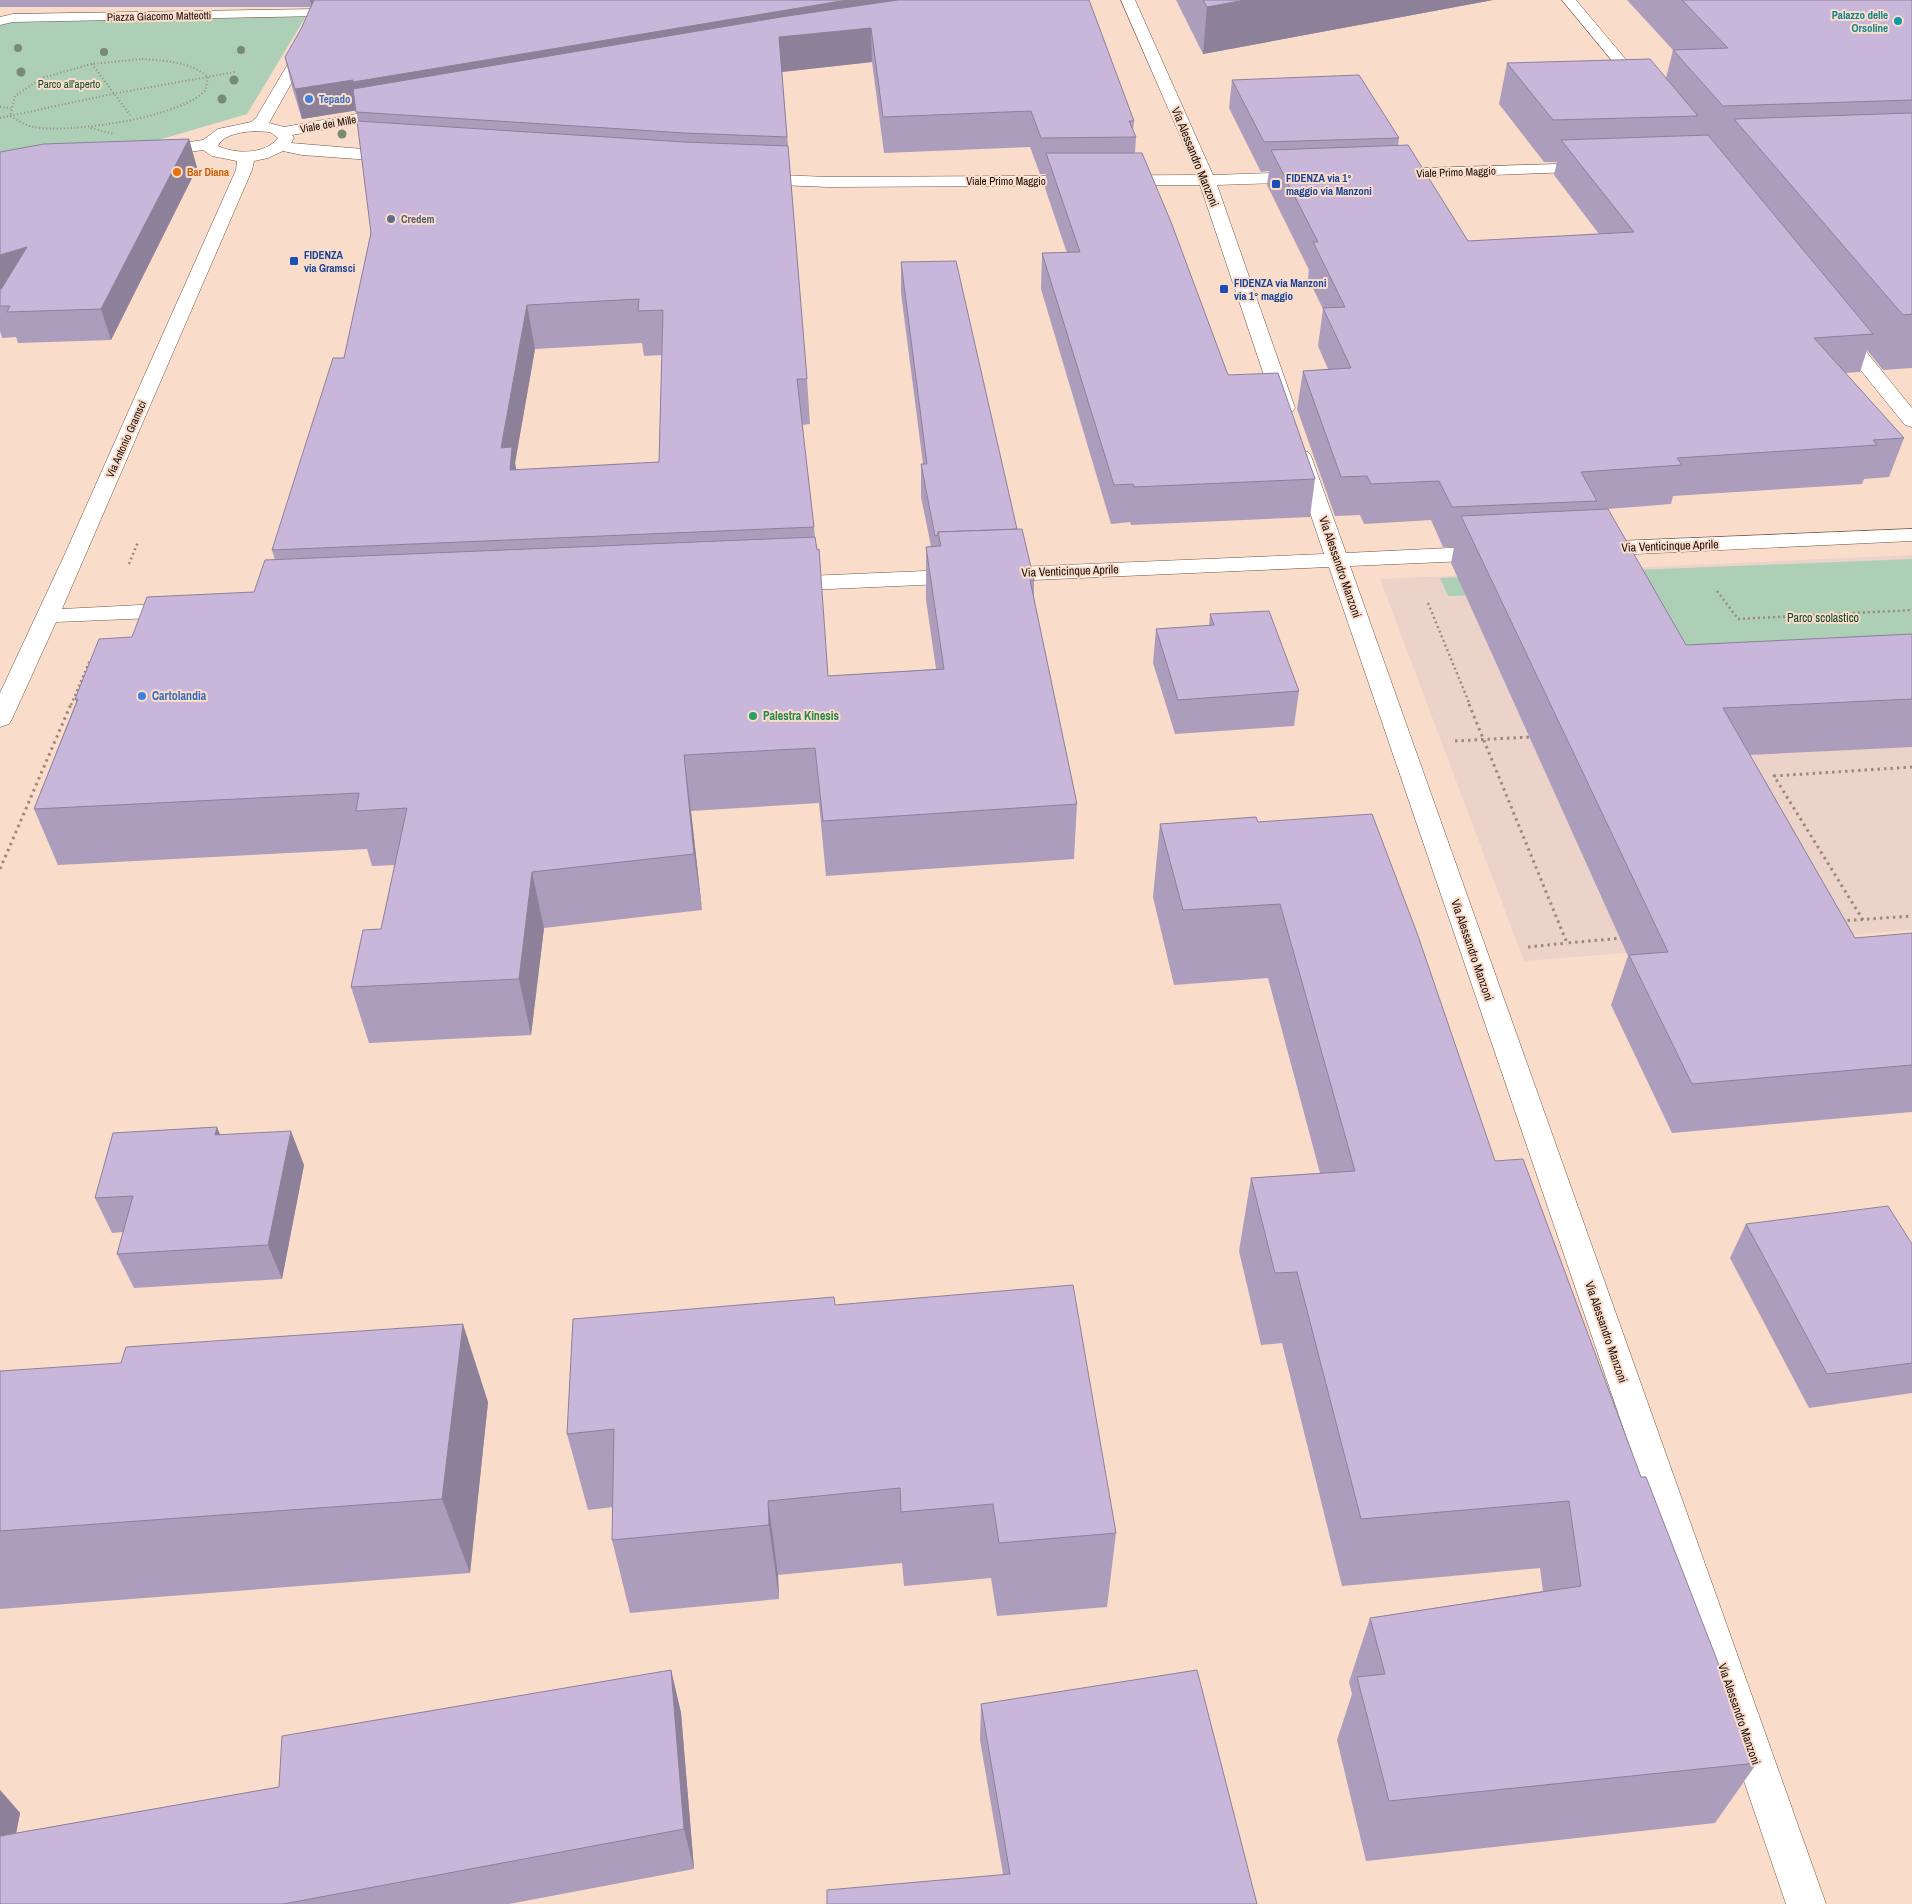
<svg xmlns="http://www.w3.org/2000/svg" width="1912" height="1904" font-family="'Archivo Narrow',sans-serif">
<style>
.education{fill:#ebd3c9}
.green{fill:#accfb6}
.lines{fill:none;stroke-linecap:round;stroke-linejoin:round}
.street-casing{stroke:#6d5545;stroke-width:1}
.path-far2{stroke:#9e887b;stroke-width:2;stroke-dasharray:1 2.5;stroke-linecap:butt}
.path-far1{stroke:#9e887b;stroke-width:2.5;stroke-dasharray:2 3;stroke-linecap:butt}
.path{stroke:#9e887b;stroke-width:3;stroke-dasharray:2.5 4;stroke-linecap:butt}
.street{fill:#fff;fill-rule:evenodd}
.tree{fill:#768b70}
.wall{fill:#ad9dbc;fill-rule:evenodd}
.shaded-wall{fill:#8d8099}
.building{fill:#c9b7db;stroke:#8d8099;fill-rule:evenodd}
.culture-dot{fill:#0f9aa8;stroke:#fadcca;stroke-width:2}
.shop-dot{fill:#3f7fe0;stroke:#fadcca;stroke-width:2}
.food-dot{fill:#e8710a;stroke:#fadcca;stroke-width:2}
.transit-dot{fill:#1a4fb4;stroke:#fadcca;stroke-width:2}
.service-dot{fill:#5c6f8a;stroke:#fadcca;stroke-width:2}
.leisure-dot{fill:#2e9e5b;stroke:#fadcca;stroke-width:2}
.labels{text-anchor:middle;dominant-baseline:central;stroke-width:4;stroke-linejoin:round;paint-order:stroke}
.far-culture-label{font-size:11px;font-weight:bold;fill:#0d838f;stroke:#fadcca;text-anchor:end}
.far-street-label{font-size:11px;fill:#160c07;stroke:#fadcca}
.far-park-label{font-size:11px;fill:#0a4827;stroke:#fadcca}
.far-shop-label{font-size:11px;font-weight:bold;fill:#366cbe;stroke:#fadcca;text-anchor:start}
.far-food-label{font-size:11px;font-weight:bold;fill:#c56008;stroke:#fadcca;text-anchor:start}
.far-transit-label{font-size:11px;font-weight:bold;fill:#164399;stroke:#fadcca;text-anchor:start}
.far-service-label{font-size:11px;font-weight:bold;fill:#4e5e75;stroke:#fadcca;text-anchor:start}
.street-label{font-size:12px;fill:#160c07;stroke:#fadcca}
.park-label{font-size:12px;fill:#0a4827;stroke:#fadcca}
.shop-label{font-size:12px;font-weight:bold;fill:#366cbe;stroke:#fadcca;text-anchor:start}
.leisure-label{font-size:12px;font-weight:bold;fill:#27864d;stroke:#fadcca;text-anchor:start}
</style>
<rect width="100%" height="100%" fill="#fadcca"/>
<polygon class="education" points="1912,555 1912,930 1524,961 1380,579"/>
<g class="green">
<polygon points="308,13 247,114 155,141 0,164 0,21"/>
<polygon points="1912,559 1912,669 1680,678 1631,592 1448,596 1440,578"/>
</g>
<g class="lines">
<g class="street-casing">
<g id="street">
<polygon points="1121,0 1135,0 1213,175 1305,172 1311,173 1313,177 1311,181 1305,182 1217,185 1295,408 1292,412 1285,414 1278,412 1275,408 1200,185 828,187 754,184 748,183 746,179 748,175 754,174 828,177 1197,175"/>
<polygon points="1562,0 1576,0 1648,86 1651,89 1648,92 1638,92"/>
<polygon points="318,9 323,10 325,13 323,16 13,22 0,25 0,17 13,14"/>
<path d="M305,38L310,39L312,42L306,57L269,123L284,127L395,107L401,109L403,112L401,115L395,117L292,135L294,138L291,143L399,152L405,154L407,157L405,160L399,162L302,155L283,151L268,158L254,161L252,170L62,609L179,603L187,605L190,610L187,615L179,617L56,622L12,719L9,724L0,727V693L64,556L236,170L237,161L212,156L203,150L155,157L149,155L147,152L149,149L155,147L203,140L218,129L251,122L256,118L292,57L300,39ZM255,131L270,132L278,138C265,155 235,154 218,146C223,134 243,132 255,131Z"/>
<polygon points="1593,163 1599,165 1601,168 1599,171 1388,179 1382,178 1380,174 1382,170 1388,169"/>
<polygon points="1840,326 1847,328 1912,408 1912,427 1905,425 1833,336 1831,332 1833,328"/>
<polygon points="1301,450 1308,452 1311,456 1346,553 1490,546 1498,548 1501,553 1498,558 1490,560 1350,566 1826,1904 1786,1904 1329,567 784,591 776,589 773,584 776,579 784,577 1324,554 1291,456 1294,452"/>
<polygon points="1912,529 1912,541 1593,556 1585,554 1582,549 1585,544 1593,542"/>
</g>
</g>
<g class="path-far2">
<path d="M142,59C166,61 189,61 208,77L206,89C186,117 68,134 34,127C25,126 18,120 10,116L15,96L42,78L91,64Z"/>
<polyline points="92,64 130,115"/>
<polyline points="0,107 11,108"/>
<polyline points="0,118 112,94 235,72"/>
<polyline points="91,128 114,134"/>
</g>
<g class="path-far1">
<polyline points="129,564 138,542"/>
<polyline points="1717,591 1738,619 1912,610"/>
<polyline points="1428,603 1470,705"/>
<polyline points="71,705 90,660"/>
</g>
<g class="path">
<polyline points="1469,704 1567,943 1623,938"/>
<polyline points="1455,741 1530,737"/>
<polyline points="0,869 71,704"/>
<polyline points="1863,920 1774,776 1912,767"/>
<polyline points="1841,921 1912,916"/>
<polyline points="1528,947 1567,943"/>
</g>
<use href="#street" class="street"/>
</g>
<g class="tree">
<circle cx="18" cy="48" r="4"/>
<circle cx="241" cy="50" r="4"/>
<circle cx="104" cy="52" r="4"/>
<circle cx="21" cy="72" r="4.5"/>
<circle cx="234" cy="80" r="4.5"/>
<circle cx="222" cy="99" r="4.5"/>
<circle cx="342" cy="134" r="4.5"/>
</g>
<g class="wall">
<path d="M0,0H1089L1134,121L1133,130L1136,137L1135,153L1228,375L1315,479L1310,517L1131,525L1130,522L1111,524L1041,289L1042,253H1067L1045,188L1046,174H1040L1030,147L884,153L872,62L782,72L807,379L810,424L802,425L814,527L828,676L936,669L926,600V547L931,546L921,497V464H923L901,293V262L1017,529L1034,580V599L1077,804L1074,859L826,876L819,803L691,811L702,910L544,928L531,1035L369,1043L351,987L381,929L395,865L372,866L367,849L58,865L34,809L76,702L75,699L132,637L254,592L275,560L272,550L344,358L371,233L358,121L356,110L302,119L292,87L285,57L301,29L311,7H0ZM642,343L644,356L662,355L659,462L516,470L515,463L535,349Z"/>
<polygon points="1176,0 1493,0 1203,54"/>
<polygon points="1627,0 1912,0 1912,368 1883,370 1867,350 1860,372 1845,373 1904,438 1889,477 1864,479 1862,484 1673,496 1671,504 1595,510 1686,645 1912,634 1912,747 1750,755 1855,938 1912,933 1912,1112 1672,1133 1611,1005 1628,956 1451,563 1454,547 1443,547 1431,520 1364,524 1360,515 1335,516 1297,409 1303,371 1328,369 1318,346 1323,309 1308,278 1309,270 1267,185 1269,171 1261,172 1229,108 1232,80 1399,138 1398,146 1468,241 1599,234 1554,175 1557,162 1544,162 1499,104 1507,63 1666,78 1673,50"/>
<polygon points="189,139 197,168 111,340 18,343 16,337 2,338 0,331 0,291 2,289 0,289 0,152"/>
<polygon points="1210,614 1299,691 1294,726 1175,734 1153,663 1156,629 1209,626"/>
<polygon points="1258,822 1495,1161 1641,1477 1757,1763 1715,1823 1366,1861 1337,1740 1352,1694 1349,1682 1370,1618 1543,1591 1540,1568 1342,1586 1282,1343 1261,1345 1239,1251 1251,1178 1320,1173 1268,978 1174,985 1153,897 1160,824"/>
<polygon points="220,1135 304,1165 282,1279 134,1288 117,1254 123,1232 112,1233 95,1198"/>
<polygon points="1746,1224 1912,1244 1912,1393 1809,1408 1730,1258"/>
<polygon points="835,1305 1116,1533 1107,1607 997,1616 991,1578 904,1586 902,1563 778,1575 779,1599 630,1613 612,1540 613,1507 588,1510 567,1434"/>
<polygon points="0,1371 488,1402 470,1573 0,1609"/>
<polygon points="671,1670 681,1713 694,1869 509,1904 0,1904 0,1790 20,1813 16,1833 279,1787"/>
<polygon points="981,1704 1257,1904 1003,1874 980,1740"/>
</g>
<g class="shaded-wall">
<polygon points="310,0 316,0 312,7"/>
<polygon points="847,0 1040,0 871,28 872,62 781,72 359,110 302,119 295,89"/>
<polygon points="1245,0 1493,0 1203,54 1207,7"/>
<polygon points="189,139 197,168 111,340 101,309"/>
<polygon points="27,247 38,278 0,289 0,255"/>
<polygon points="527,305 535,349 515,463 521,494 518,517 501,448"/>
<polygon points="684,755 691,811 702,910 694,854"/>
<polygon points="532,872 544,928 531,1035 519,979"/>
<polygon points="217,1127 231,1162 215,1135"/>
<polygon points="291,1131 304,1165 282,1279 268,1245"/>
<polygon points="463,1324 488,1402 470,1573 442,1499"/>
<polygon points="768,1501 778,1575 779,1599 769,1525"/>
<polygon points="671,1670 681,1713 694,1869 684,1829"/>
<polygon points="0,1790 20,1813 7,1881 0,1874"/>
</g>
<g class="building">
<polygon points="314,0 847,0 353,82 353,80 295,89 285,57 301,29"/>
<polygon points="898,0 1089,0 1134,121 1129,121 1136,137 1041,138 1031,111 883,117 871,28 779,37 787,137 685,133 356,112 353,89 781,17"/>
<polygon points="1203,0 1245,0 1207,7"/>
<polygon points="1682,0 1912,0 1912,100 1723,106 1673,50 1728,48"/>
<polygon points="1650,59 1698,116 1553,120 1507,63"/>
<polygon points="1359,75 1399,138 1264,142 1232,80"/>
<polygon points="1912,113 1912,314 1903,315 1734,119"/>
<path d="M357,121L684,142L788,146L807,379H797L814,527L272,550L333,358H344L371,233ZM639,299L638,311L663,310L659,462L510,470L512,447L501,448L527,305Z"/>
<polygon points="1708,135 1873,334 1814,338 1904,438 1873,440 1877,445 1677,458 1682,465 1581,472 1597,501 1452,507 1439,481 1371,484 1367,476 1341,477 1303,371 1351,368 1323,308 1345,307 1313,242 1318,242 1271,150 1408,145 1468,241 1634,232 1561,140"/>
<polygon points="189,139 101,309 7,312 10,306 0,306 0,291 27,247 0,255 0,152 44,144"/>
<polygon points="1046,153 1142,153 1171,222 1228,375 1278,373 1315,479 1134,487 1133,484 1114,485 1042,253 1080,252"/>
<polygon points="956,261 1017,529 938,532 938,535 935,536 921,464 927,464 901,262"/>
<polygon points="1608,509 1686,645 1912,634 1912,699 1723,708 1855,938 1912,933 1912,1065 1692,1084 1629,955 1668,952 1461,516"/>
<polygon points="1022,529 1034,580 1030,580 1077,804 823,821 815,748 684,755 694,854 532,872 519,979 351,987 363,930 381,929 407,808 356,811 359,793 34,809 78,699 75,699 99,639 132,637 147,597 254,592 265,560 815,537 817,550 819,549 828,676 944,669 926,547 941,546 938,532"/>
<polygon points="1269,611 1299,691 1178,700 1156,629 1214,625 1210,614"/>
<polygon points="1372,814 1417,933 1495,1161 1523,1159 1641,1477 1646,1477 1757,1763 1389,1801 1357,1677 1385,1674 1370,1618 1581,1586 1569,1501 1361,1519 1297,1272 1275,1273 1251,1178 1355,1171 1280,904 1183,910 1160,824 1256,817 1258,822"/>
<polygon points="217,1127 215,1135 291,1131 268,1245 117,1254 133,1196 95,1198 113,1133"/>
<polygon points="1888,1206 1912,1244 1912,1363 1827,1374 1746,1224"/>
<polygon points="1073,1285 1116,1533 999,1543 993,1504 901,1512 900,1488 768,1501 769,1525 612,1540 614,1429 567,1434 573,1319 834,1297 835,1305"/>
<polygon points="463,1324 442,1499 0,1531 0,1371 121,1363 126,1347"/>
<polygon points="671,1670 684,1829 283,1904 0,1904 0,1836 279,1787 282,1736"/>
<polygon points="1197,1670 1257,1904 827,1904 827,1890 1010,1874 981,1704"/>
</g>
<circle class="culture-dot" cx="1898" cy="21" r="5"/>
<g class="shop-dot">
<circle cx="309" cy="99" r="5"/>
<circle cx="142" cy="696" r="5"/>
</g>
<circle class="food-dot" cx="177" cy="172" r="5"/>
<g class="transit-dot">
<rect x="1271" y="179" width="10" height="10" rx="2.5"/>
<rect x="289" y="256" width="10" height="10" rx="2.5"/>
<rect x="1219" y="284" width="10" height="10" rx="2.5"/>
</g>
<circle class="service-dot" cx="391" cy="219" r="5"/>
<circle class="leisure-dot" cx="753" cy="716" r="5"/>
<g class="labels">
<g class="far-culture-label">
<text x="1888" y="15">Palazzo delle<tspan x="1888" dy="13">Orsoline</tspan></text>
</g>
<g class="far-street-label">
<text transform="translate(159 16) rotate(-1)">Piazza Giacomo Matteotti</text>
<text transform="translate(328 124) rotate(-10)">Viale dei Mille</text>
<text transform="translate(1456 172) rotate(-2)">Viale Primo Maggio</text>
<text x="1006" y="181">Viale Primo Maggio</text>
<text transform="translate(126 439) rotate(-66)">Via Antonio Gramsci</text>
</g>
<g class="far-park-label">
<text x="69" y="84">Parco all'aperto</text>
</g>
<g class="far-shop-label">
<text x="319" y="99">Tepado</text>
</g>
<g class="far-food-label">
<text x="187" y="172">Bar Diana</text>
</g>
<g class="far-transit-label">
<text x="1286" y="178">FIDENZA via 1°<tspan x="1286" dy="13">maggio via Manzoni</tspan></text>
<text x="304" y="255">FIDENZA<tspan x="304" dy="13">via Gramsci</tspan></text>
<text x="1234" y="283">FIDENZA via Manzoni<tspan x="1234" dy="13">via 1° maggio</tspan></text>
</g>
<g class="far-service-label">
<text x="401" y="219">Credem</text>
</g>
<g class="street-label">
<text transform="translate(1195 157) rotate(68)">Via Alessandro Manzoni</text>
<text transform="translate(1670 546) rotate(-2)">Via Venticinque Aprile</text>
<text transform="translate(1340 567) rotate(71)">Via Alessandro Manzoni</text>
<text transform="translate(1070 571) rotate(-2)">Via Venticinque Aprile</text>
<text transform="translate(1472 950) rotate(71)">Via Alessandro Manzoni</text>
<text transform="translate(1606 1332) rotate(71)">Via Alessandro Manzoni</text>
<text transform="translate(1739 1714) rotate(71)">Via Alessandro Manzoni</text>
</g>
<g class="park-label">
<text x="1823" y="618">Parco scolastico</text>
</g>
<g class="shop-label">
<text x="152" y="696">Cartolandia</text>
</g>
<g class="leisure-label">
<text x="763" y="716">Palestra Kinesis</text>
</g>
</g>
</svg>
